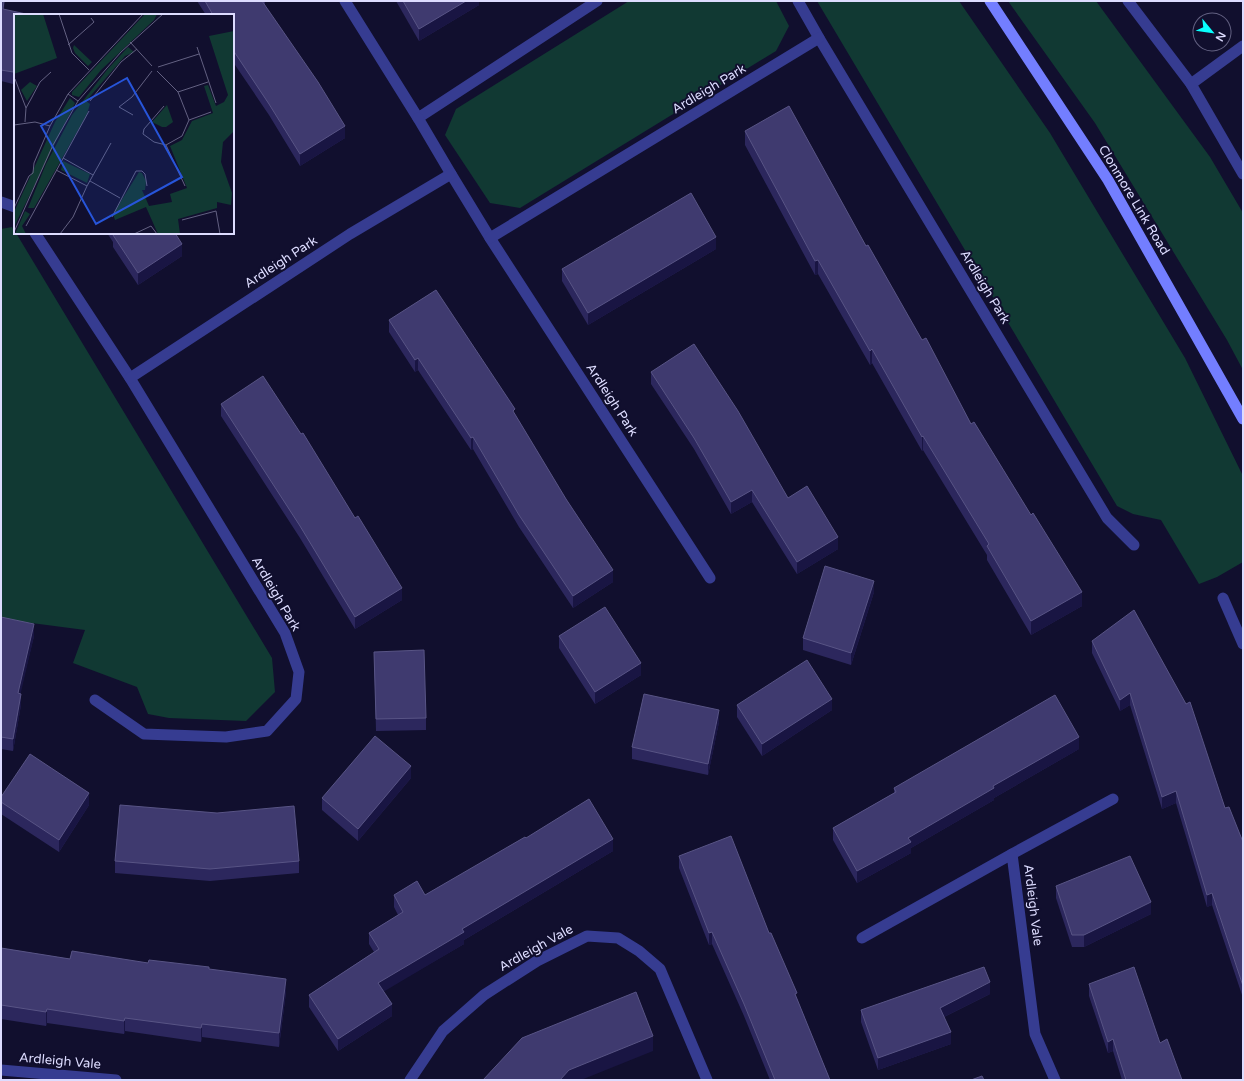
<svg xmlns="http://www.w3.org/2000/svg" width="1244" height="1081" font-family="'Varela Round',sans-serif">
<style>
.green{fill:#113933}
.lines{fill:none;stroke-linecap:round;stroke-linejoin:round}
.minor{stroke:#363c91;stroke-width:11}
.secondary{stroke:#737eff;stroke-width:11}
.wall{fill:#2c275d}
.shaded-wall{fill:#191543}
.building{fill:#3f3a6f;stroke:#585485}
.labels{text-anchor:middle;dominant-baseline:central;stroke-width:4;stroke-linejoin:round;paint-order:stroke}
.street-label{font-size:13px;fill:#dddcff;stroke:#110f2e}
.inset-road{fill:none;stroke:#636182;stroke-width:1}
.view{fill:#2755da;fill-opacity:0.15;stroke:#2755da;stroke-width:2}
.inset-edge{fill:none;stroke:#dddcff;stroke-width:2}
</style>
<rect width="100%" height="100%" fill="#110f2e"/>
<g class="green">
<polygon points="629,1 776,1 789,26 776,51 520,208 490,203 445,135 456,109"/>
<polygon points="817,1 959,1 1050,133 1185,358 1243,476 1243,562 1217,577 1199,584 1161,520 1133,514 1117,506"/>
<polygon points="1008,1 1096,1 1210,157 1243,213 1243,370 1227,340 1095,123"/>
<polygon points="12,227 15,233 16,233 272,658 275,692 246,721 169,718 148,714 137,687 73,663 85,630 1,619 1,229"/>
</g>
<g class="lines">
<g class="minor">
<polyline points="345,1 418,118 597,1"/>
<polyline points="798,1 819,38 1107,518 1134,545"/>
<polyline points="1128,1 1191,84 1243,174"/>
<polyline points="1191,84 1243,46"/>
<polyline points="418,118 451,174 490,238 710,578"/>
<polyline points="1,202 15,207"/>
<polyline points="35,233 130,378 285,633 299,672 296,699 267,731 226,737 144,734 95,700"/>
<polyline points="490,238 819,38"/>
<polyline points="130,378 350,234 451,174"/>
<polyline points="1223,598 1243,644"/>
<polyline points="1012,854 1113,799"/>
<polyline points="862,938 1012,854 1035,1034 1055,1080"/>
<polyline points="1,1070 116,1080"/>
<polyline points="410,1080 443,1031 484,995 537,961 587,936 618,938 639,951 660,969 707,1080"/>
</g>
<polyline class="secondary" points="990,1 1108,180 1243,419"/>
</g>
<g class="wall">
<polygon points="1,1 4,9 15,15 15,74 13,84 1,81"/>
<polygon points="197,1 265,1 265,5 345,138 300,166 269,115 233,62 233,15 206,15"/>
<polygon points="396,1 479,1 479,5 419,41"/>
<polygon points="745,131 866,246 971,424 1082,606 1031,635 987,560 987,555 923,450 922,451 872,363 870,365 818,274 815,275 745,145"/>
<polygon points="107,233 175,233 182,256 138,285 113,247 113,242"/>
<polygon points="716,249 588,325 562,281 562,269"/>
<polygon points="389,320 515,415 613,582 573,608 519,527 473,449 471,450 418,370 415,372 389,332"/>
<polygon points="651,372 788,498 838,549 797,574 752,502 731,514 694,449 651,384"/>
<polygon points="221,404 402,600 355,629 300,538 221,416"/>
<polygon points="874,592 851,665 803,650 803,638"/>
<polygon points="1,617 34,636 20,693 21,705 13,751 1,749"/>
<polygon points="559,636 641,675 595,704 559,648"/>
<polygon points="1092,641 1225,808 1243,842 1243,998 1212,905 1207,907 1176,803 1162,809 1130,705 1120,711 1092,653"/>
<polygon points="374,652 426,718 426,730 376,731"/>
<polygon points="737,705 832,710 762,756 737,717"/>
<polygon points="719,722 708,775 632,759 632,747"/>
<polygon points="1079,749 994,798 994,800 911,848 911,853 857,883 833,840 833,828 894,793 894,788"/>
<polygon points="411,778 358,841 322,810 322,798"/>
<polygon points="1,797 89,805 59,852 1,814"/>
<polygon points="526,838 613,851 464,940 464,944 383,991 392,1016 338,1051 309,1007 309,995 374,952 369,944 369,933 398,915 394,907 394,895 425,895"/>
<polygon points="679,856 769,933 797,999 830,1080 770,1080 744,1016 712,944 709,945 679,868"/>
<polygon points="115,861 299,861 299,873 210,881 115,873"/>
<polygon points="1056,886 1151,914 1084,947 1072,947 1056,898"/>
<polygon points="1,948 70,959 148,963 209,969 286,992 279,1047 202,1037 201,1042 125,1031 124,1034 47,1023 46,1026 1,1019"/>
<polygon points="1089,984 1160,1043 1182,1080 1122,1080 1113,1051 1108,1053 1089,996"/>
<polygon points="990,994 944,1017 951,1044 878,1070 861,1022 861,1010"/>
</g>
<g class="shaded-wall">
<polygon points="4,1 5,1 3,21 3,9"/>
<polygon points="466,1 479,1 479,5 419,41 419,29"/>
<polygon points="15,62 15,74 13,84 13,72"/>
<polygon points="345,126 345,138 300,166 300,154"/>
<polygon points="716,237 716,249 588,325 588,313"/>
<polygon points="182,244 182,256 138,285 138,273"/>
<polygon points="818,260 818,274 815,275 815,261"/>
<polygon points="872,349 872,363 870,365 870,351"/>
<polygon points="418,358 418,370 415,372 415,360"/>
<polygon points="923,436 923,450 922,451 922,437"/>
<polygon points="473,437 473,449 471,450 471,438"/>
<polygon points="752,490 752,502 731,514 731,502"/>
<polygon points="838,537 838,549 797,574 797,562"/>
<polygon points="613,570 613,582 573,608 573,596"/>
<polygon points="874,581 874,592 851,665 851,653"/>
<polygon points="402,588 402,600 355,629 355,617"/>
<polygon points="1082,592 1082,606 1031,635 1031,621"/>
<polygon points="34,624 34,636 18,705 18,693"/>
<polygon points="641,663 641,675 595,704 595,692"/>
<polygon points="1130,693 1130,705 1120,711 1120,700"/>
<polygon points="21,694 21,705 13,751 13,739"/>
<polygon points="832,699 832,710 762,756 762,744"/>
<polygon points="719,710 719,722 708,775 708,764"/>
<polygon points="1079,737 1079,749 994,798 994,800 911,848 911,853 857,883 857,871 908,838 993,786"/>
<polygon points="411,766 411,778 358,841 358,829"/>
<polygon points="1176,791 1176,803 1162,809 1162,797"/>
<polygon points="89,793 89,805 59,852 59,840"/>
<polygon points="613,839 613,851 464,940 464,944 378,995 378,983 462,929"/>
<polygon points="1212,893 1212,905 1207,907 1207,895"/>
<polygon points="1151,902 1151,914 1084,947 1084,935"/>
<polygon points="712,932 712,944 709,945 709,933"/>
<polygon points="286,979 286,992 279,1047 279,1033"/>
<polygon points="990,982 990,994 940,1019 940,1008"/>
<polygon points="392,1004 392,1016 338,1051 338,1039"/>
<polygon points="47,1009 47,1023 46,1026 46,1012"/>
<polygon points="125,1018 125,1031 124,1034 124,1021"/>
<polygon points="202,1024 202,1037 201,1042 201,1028"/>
<polygon points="951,1032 951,1044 878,1070 878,1058"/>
<polygon points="653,1036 653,1051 581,1080 560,1080 569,1070"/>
<polygon points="1113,1039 1113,1051 1108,1053 1108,1042"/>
</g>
<g class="building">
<polygon points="1,1 4,1 3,9 26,14 26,15 15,15 15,62 13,72 1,70"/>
<polygon points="205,1 262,1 318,82 345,126 300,154 269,104 233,50 233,15 213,15"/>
<polygon points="403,1 466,1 419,29"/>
<polygon points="789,106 866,246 868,245 922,340 926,338 971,424 974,422 1031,515 1033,513 1082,592 1031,621 987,546 989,544 923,436 922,437 872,349 870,351 818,260 815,261 745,131"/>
<polygon points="691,193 716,237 588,313 562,269"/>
<polygon points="115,233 175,233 182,244 138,273 113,235 115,234"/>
<polygon points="436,290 515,409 513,411 566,499 613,570 573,596 519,515 473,437 471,438 418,358 415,360 389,320"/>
<polygon points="694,344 738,411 788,498 807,486 838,537 797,562 752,490 731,502 694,438 651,372"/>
<polygon points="263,376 301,434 303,433 355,518 358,516 402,588 355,617 300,526 221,404"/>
<polygon points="825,566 874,581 851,653 803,638"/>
<polygon points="605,607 641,663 595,692 559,636"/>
<polygon points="1134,610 1186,704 1190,702 1225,808 1229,807 1243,842 1243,986 1212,893 1207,895 1176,791 1162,797 1130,693 1120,700 1092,641"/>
<polygon points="1,617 34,624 18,693 21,694 13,739 1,737"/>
<polygon points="424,650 426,718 376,719 374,652"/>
<polygon points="807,660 832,699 762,744 737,705"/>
<polygon points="644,694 719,710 708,764 632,747"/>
<polygon points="1055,695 1079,737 993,786 994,788 908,838 911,842 857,871 833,828 896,792 894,788"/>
<polygon points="375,736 411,766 358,829 322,798"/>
<polygon points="30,754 89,793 59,840 1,802 1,797"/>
<polygon points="589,799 613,839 462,929 464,932 378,983 392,1004 338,1039 309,995 379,949 369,933 403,912 394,895 417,881 425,895 525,837 526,838"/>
<polygon points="120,805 217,813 294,806 299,861 210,869 115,861"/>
<polygon points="731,836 769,933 771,933 797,993 795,994 830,1080 775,1080 744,1004 712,932 709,933 679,856"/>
<polygon points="1130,856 1151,902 1084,935 1072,935 1056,886"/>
<polygon points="1,948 70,959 72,951 148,963 149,960 209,967 209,969 286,979 279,1033 202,1024 201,1028 125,1018 124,1021 47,1009 46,1012 1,1005"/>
<polygon points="984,967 990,982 940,1008 951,1032 878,1058 861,1010"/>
<polygon points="1134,967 1160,1043 1167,1039 1182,1080 1126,1080 1113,1039 1108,1042 1089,984"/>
<polygon points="636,992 653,1036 569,1070 560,1080 483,1080 522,1038"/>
<polygon points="982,1076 984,1080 971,1080"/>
</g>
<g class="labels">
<g class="street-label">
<text transform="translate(709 89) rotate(-31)">Ardleigh Park</text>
<text transform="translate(1134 200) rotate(59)">Clonmore Link Road</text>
<text transform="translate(281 262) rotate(-33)">Ardleigh Park</text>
<text transform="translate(985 287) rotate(59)">Ardleigh Park</text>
<text transform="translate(612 400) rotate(57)">Ardleigh Park</text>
<text transform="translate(276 594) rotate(60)">Ardleigh Park</text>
<text transform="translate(1033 905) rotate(83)">Ardleigh Vale</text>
<text transform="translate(536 948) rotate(-29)">Ardleigh Vale</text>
<text transform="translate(60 1061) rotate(5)">Ardleigh Vale</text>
</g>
</g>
<g transform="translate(14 14)">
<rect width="220" height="220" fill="#110f2e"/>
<path d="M0,0H29L43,44L0,60ZM131,0H143L140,6L87,56L65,83L58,81V78ZM220,17V117L209,128L207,148L218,179L217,191L203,188V194L164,205L166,220H144L132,193L101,206L99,200L125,158L128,159L132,167L131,176H128L135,192L158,188L156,180L173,174L156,132L168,126L178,107L199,99L190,72L194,71L202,92L210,88L214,81L195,22ZM60,31L78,48L74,52L61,39L59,34ZM114,33L120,38L111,42L72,87L76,90L73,100L20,194H14L32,150L58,101L93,56ZM16,68L23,72L13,87L7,76ZM56,84L61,89L0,213V198L41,108ZM153,91L159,108L152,113H148L138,108ZM49,147L76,160L73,169L47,156ZM11,197L16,200L8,212L12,220H1Z" fill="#113933"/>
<path class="inset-road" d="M45,0L58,39L75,56M116,28L138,52M54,31L80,8L77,4M183,33L202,89M144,53L185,40M143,57L164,78L175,106L168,122L152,131L140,128L129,120L130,115L150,92M1,65L12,94M164,78L194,68M54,80L64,87M76,87L107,48L123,35M119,101L105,93L118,83L138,57M175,106L197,98M11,108L12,94L17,85L26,68L37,58M0,111L21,108L36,112M152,131L171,172M49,144L79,161M42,156L73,172L59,203L46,220M76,167L106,184M73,172L97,129M0,194L15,162L19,159L20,149L36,112L54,80L129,0M98,203L122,157H128L131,160L133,172M168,206L202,197L206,220M12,212L75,97M0,218L39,131L64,87L107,38L149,0M120,220L137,212L143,220"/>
<path class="view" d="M113,64L168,163L82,210L27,112Z"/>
<rect width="220" height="220" class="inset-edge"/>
</g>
<rect width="1244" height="1081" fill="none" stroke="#dddcff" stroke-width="4"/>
<g transform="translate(1212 32) rotate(119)"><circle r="19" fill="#110f2e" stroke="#636182"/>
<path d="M0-3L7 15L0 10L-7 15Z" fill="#08fffe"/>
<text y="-6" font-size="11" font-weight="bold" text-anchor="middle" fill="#dddcff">N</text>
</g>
</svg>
